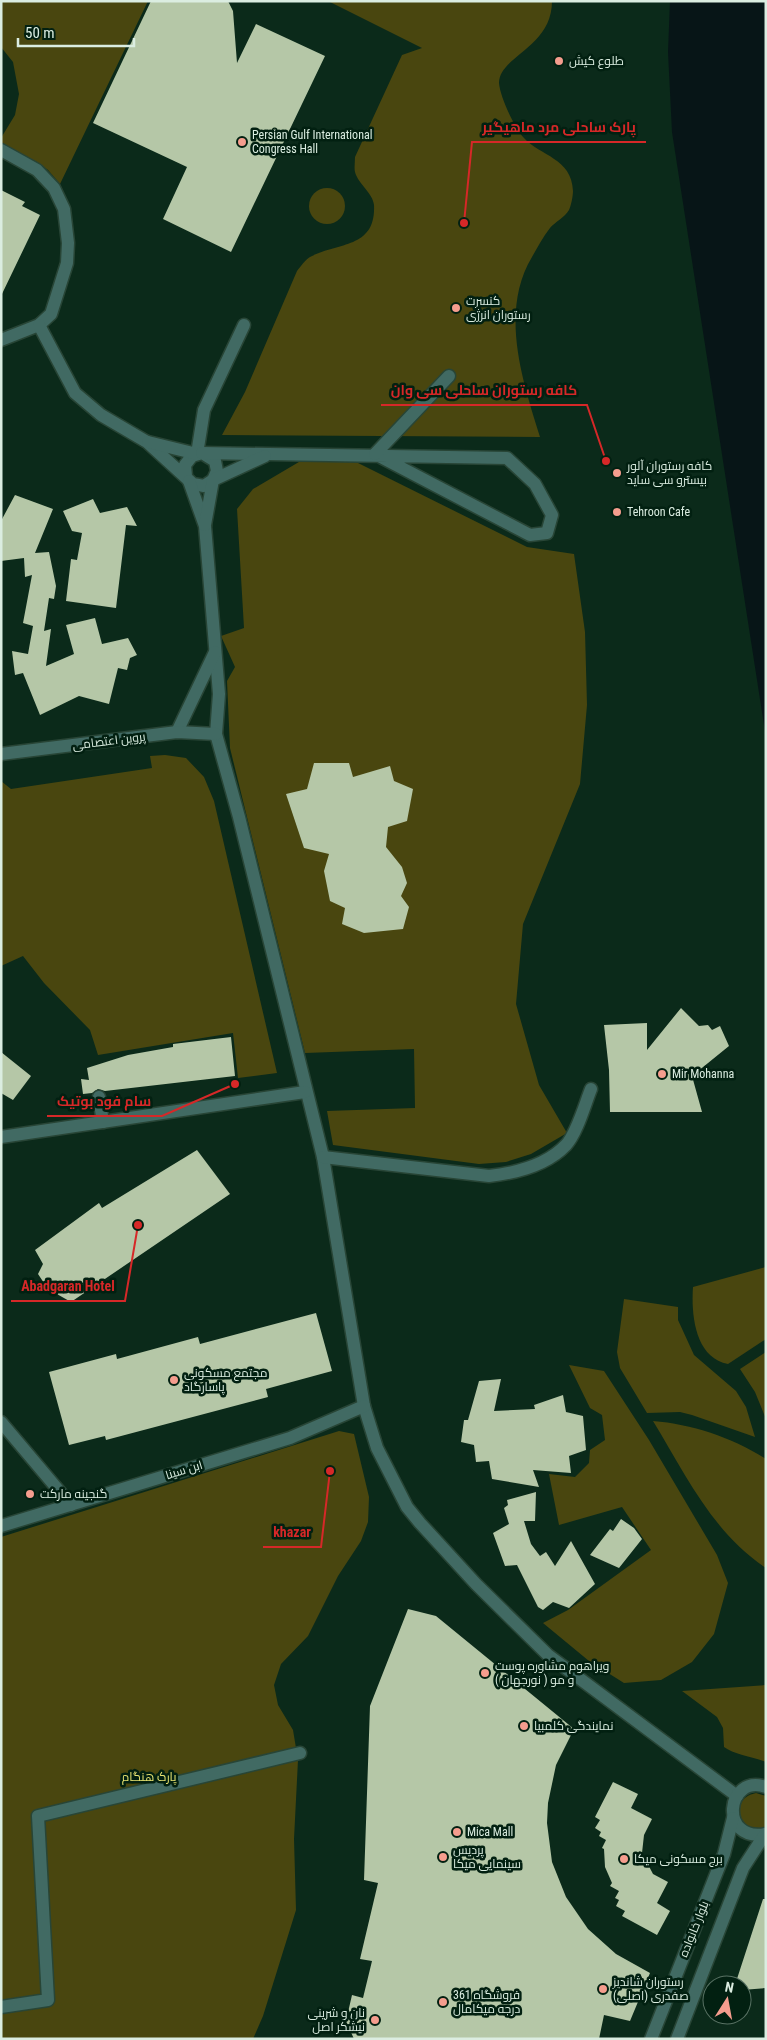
<svg xmlns="http://www.w3.org/2000/svg" width="767" height="2040" font-family="'Roboto Condensed',Cairo,sans-serif">
<style>
.green{fill:#49460f}
.water{fill:#071517}
.building{fill:#b5c7a7}
.lines{fill:none;stroke-linecap:round;stroke-linejoin:round}
.minor-casing{stroke:#284536;stroke-width:15}
.minor{stroke:#416a63;stroke-width:12}
.poi-dot{fill:#f59d8e;stroke:#022011;stroke-width:2}
.labels{text-anchor:middle;dominant-baseline:central;stroke-width:5;stroke-linejoin:round;paint-order:stroke}
.poi-label{font-size:12px;fill:#dbede1;stroke:#022011;text-anchor:start}
.street-label{font-size:12px;fill:#dbede1;stroke:#022011}
.park-label{font-size:12px;fill:#e9e472;stroke:#022011}
.leader{fill:none;stroke:#d62828;stroke-width:2}
.callout-dot{fill:#d62828;stroke:#022011;stroke-width:2}
.callout-label{font-size:14px;text-anchor:middle;font-weight:bold;fill:#d62828;stroke:#022011;stroke-width:5;stroke-linejoin:round;paint-order:stroke}
</style>
<rect width="100%" height="100%" fill="#0b2a1a"/>
<g class="green">
<polygon points="1,1 148,1 60,184 48,170 37,162 1,144 1,138 15,115 19,94 13,62 1,47"/>
<path d="M328,1H552C552,48 499,56 499,83C500,97 515,129 524,138C540,156 572,158 573,191C573,196 571,206 569,210C565,217 555,222 550,228C543,237 537,248 532,257C499,312 523,382 540,437L222,435L245,392L297,271C301,266 305,260 310,257C338,242 376,249 374,205C373,193 358,184 355,172C354,168 355,162 355,157L402,55L422,48Z"/>
<circle cx="327" cy="206" r="18"/>
<polygon points="304,459 354,461 527,547 574,554 585,632 587,705 580,784 523,924 516,1004 539,1085 567,1133 531,1154 506,1162 479,1164 333,1145 327,1111 415,1108 414,1049 305,1053 230,748 227,681 235,667 221,636 244,628 237,509 253,489"/>
<polygon points="165,755 186,758 204,777 214,801 277,1073 238,1078 233,1033 98,1055 90,1030 44,983 23,956 1,966 1,781 11,789 152,768 150,756"/>
<path d="M766,1267V1339L728,1364C695,1358 691,1315 693,1287Z"/>
<polygon points="624,1299 678,1307 678,1320 694,1355 736,1391 746,1407 755,1437 692,1415 680,1412 647,1413 620,1368 617,1352"/>
<polygon points="766,1352 766,1419 755,1392 740,1369"/>
<polygon points="569,1365 604,1371 649,1440 717,1555 728,1583 714,1634 692,1662 661,1680 624,1683 589,1661 543,1623 568,1610 651,1550 622,1507 559,1525 549,1474 575,1477 589,1463 590,1450 605,1440 602,1415 590,1408"/>
<path d="M653,1421C692,1424 733,1438 766,1459V1568C712,1532 686,1475 653,1421Z"/>
<polygon points="339,1431 354,1434 369,1497 368,1522 361,1541 338,1576 308,1636 281,1664 274,1685 278,1705 293,1730 298,1760 294,1839 296,1910 263,2016 253,2039 1,2039 1,1537"/>
<path d="M766,1685V1762C753,1757 733,1754 724,1747L723,1728L717,1717L682,1691Z"/>
<path d="M756,1793L766,1796V1827C740,1839 725,1799 756,1793Z"/>
</g>
<polygon class="water" points="670,1 766,1 766,738 672,132 668,52"/>
<g class="building">
<polygon points="151,1 228,1 233,11 237,63 256,24 325,56 231,252 163,219 187,167 93,123"/>
<polygon points="1,190 25,202 22,206 40,215 1,296"/>
<polygon points="15,495 53,509 35,553 49,552 56,586 54,599 49,598 44,631 51,629 46,666 74,654 66,625 95,618 102,644 128,638 137,655 130,658 127,670 118,668 109,704 79,696 40,715 23,673 15,675 12,651 28,654 33,626 23,623 32,575 25,577 24,558 1,561 1,521"/>
<polygon points="93,499 100,513 127,507 137,526 126,525 116,608 66,601 71,559 77,560 82,533 72,531 63,511"/>
<polygon points="314,763 349,763 353,777 390,766 394,781 413,789 407,821 388,827 386,847 402,867 407,883 401,896 409,907 403,929 364,933 342,924 345,908 330,901 324,871 329,854 304,848 286,794 307,789"/>
<polygon points="681,1008 699,1026 708,1025 712,1030 720,1026 729,1046 692,1076 702,1112 610,1112 609,1070 604,1025 647,1023 647,1050"/>
<polygon points="231,1037 235,1076 105,1091 98,1089 92,1093 83,1094 81,1079 89,1080 87,1068 128,1055 173,1047 173,1044"/>
<polygon points="1,1052 31,1076 13,1100 1,1093"/>
<polygon points="197,1150 230,1194 71,1302 48,1289 38,1274 43,1264 35,1250 99,1203 102,1208"/>
<polygon points="316,1313 332,1371 266,1389 268,1397 106,1440 105,1436 69,1445 49,1372 116,1354 117,1359 198,1337 200,1344"/>
<polygon points="501,1379 494,1411 535,1409 534,1405 563,1395 566,1412 583,1416 586,1450 569,1456 571,1473 533,1470 539,1487 492,1479 489,1461 476,1462 474,1445 461,1442 464,1420 468,1420 479,1381"/>
<polygon points="536,1492 535,1521 524,1521 531,1544 540,1556 546,1552 555,1566 571,1541 595,1584 569,1608 553,1602 543,1610 538,1607 517,1565 505,1566 493,1533 509,1524 504,1508 508,1505 507,1500"/>
<polygon points="621,1519 634,1528 642,1539 619,1568 590,1555 610,1529 613,1531"/>
<polygon points="408,1609 436,1616 574,1729 556,1765 548,1803 547,1823 552,1862 566,1897 588,1929 616,1954 650,1973 630,2021 604,2015 599,2039 354,2039 346,2021 352,1995 363,1998 372,1961 360,1959 378,1883 364,1880 370,1706"/>
<polygon points="613,1782 638,1794 631,1808 652,1819 644,1835 642,1853 653,1874 668,1882 657,1903 670,1911 657,1935 622,1916 625,1911 616,1906 619,1900 615,1898 619,1891 610,1886 612,1883 605,1867 604,1849 602,1848 606,1840 599,1836 601,1832 595,1828 600,1820 595,1817"/>
<polygon points="763,1899 766,1899 766,1988 742,1990 742,1985 735,1985"/>
</g>
<g class="lines">
<g class="minor-casing">
<g id="minor">
<polyline points="1,150 37,170 54,188 64,209 68,243 67,263 51,314 39,325 1,340"/>
<polyline points="39,325 75,393 101,415 147,442 193,484 204,486 213,480 217,471 215,461 202,453 192,456 185,465 186,476"/>
<polyline points="148,442 197,454 204,410 244,325"/>
<polyline points="202,453 507,458 535,484 552,515 547,533 530,535 375,454"/>
<polyline points="375,454 449,376"/>
<polyline points="189,481 205,526 219,694 216,734 239,817 323,1157 364,1406 377,1448 407,1507 420,1523 476,1584 548,1655 737,1796"/>
<polyline points="205,525 213,480 265,456"/>
<polyline points="177,732 215,652"/>
<polyline points="1,754 177,732 216,734"/>
<polyline points="99,1097 103,1122"/>
<polyline points="1,1137 305,1092"/>
<path d="M323,1157L489,1176C516,1173 546,1166 566,1145C577,1133 585,1104 591,1089"/>
<polyline points="1,1422 71,1505"/>
<polyline points="1,1526 290,1438 364,1406"/>
<path d="M766,1787C726,1773 718,1843 766,1834"/>
<polyline points="1,2007 48,2000 38,1816 300,1753"/>
<polyline points="651,2039 724,1854 733,1818"/>
<polyline points="677,2039 743,1868 765,1834"/>
</g>
</g>
<use href="#minor" class="minor"/>
</g>
<g class="poi-dot">
<circle cx="559" cy="61" r="5"/>
<circle cx="242" cy="142" r="5"/>
<circle cx="456" cy="308" r="5"/>
<circle cx="617" cy="473" r="5"/>
<circle cx="617" cy="512" r="5"/>
<circle cx="662" cy="1074" r="5"/>
<circle cx="174" cy="1380" r="5"/>
<circle cx="30" cy="1494" r="5"/>
<circle cx="485" cy="1673" r="5"/>
<circle cx="524" cy="1726" r="5"/>
<circle cx="457" cy="1832" r="5"/>
<circle cx="443" cy="1857" r="5"/>
<circle cx="624" cy="1859" r="5"/>
<circle cx="603" cy="1989" r="5"/>
<circle cx="443" cy="2002" r="5"/>
<circle cx="375" cy="2020" r="5"/>
</g>
<g class="labels">
<g class="poi-label">
<text x="569" y="61">طلوع کیش</text>
<text x="252" y="135">Persian Gulf International<tspan x="252" dy="14">Congress Hall</tspan></text>
<text x="466" y="301">کنسرت<tspan x="466" dy="14">رستوران انرژی</tspan></text>
<text x="627" y="466">کافه رستوران آلور<tspan x="627" dy="14">بیسترو سی ساید</tspan></text>
<text x="627" y="512">Tehroon Cafe</text>
<text x="672" y="1074">Mir Mohanna</text>
<text x="184" y="1373">مجتمع مسکونی<tspan x="184" dy="14">پاسارگاد</tspan></text>
<text x="40" y="1494">گنجینه مارکت</text>
<text x="495" y="1666">ویراهوم مشاوره پوست<tspan x="495" dy="14">و مو ( نورجهان )</tspan></text>
<text x="534" y="1726">نمایندگی کلمبیا</text>
<text x="467" y="1832">Mica Mall</text>
<text x="453" y="1850">پردیس<tspan x="453" dy="14">سینمایی میکا</tspan></text>
<text x="634" y="1859">برج مسکونی میکا</text>
<text x="613" y="1982">رستوران شاندیز<tspan x="613" dy="14">صفدری (اصلی)</tspan></text>
<text x="453" y="1995">فروشگاه 361<tspan x="453" dy="14">درجه میکامال</tspan></text>
<text x="365" y="2013" text-anchor="end">نان و شرینی<tspan x="365" dy="14">نیشکر اصل</tspan></text>
</g>
<g class="street-label">
<text transform="translate(109 741) rotate(-7)">پروین اعتصامی</text>
<text transform="translate(184 1470) rotate(-17)">ابن سینا</text>
<text transform="translate(694 1929) rotate(-68)">بلوار خانواده</text>
</g>
<g class="park-label">
<text x="149" y="1777">پارک هنگام</text>
</g>
</g>
<path class="leader" d="M464 223L472 142H646M606 461L587 405H381M235 1084L162 1116H47M138 1225L125 1301H11M330 1471L321 1547H263"/>
<g class="callout-dot">
<circle cx="464" cy="223" r="5"/>
<circle cx="606" cy="461" r="5"/>
<circle cx="235" cy="1084" r="5"/>
<circle cx="138" cy="1225" r="5"/>
<circle cx="330" cy="1471" r="5"/>
</g>
<g class="callout-label">
<text x="559" y="132">پارک ساحلی مرد ماهیگیر</text>
<text x="484" y="395">کافه رستوران ساحلی سی وان</text>
<text x="104" y="1106">سام فود بوتیک</text>
<text x="68" y="1291">Abadgaran Hotel</text>
<text x="292" y="1537">khazar</text>
</g>
<rect width="767" height="2040" fill="none" stroke="#dbede1" stroke-width="5"/>
<g transform="translate(727 2000) rotate(11)"><circle r="24" fill="#022011" stroke="#597264"/>
<path d="M0-4L9 19L0 12L-9 19Z" fill="#f59d8e"/>
<text y="-8" font-size="14" font-weight="bold" text-anchor="middle" fill="#dbede1">N</text>
</g>
<path d="M18 38v8h116v-8" fill="none" stroke="#dbede1" stroke-width="2.5"/>
<text x="25" y="38" font-size="15" fill="#dbede1" stroke="#022011" stroke-width="4" paint-order="stroke">50 m</text>
</svg>
